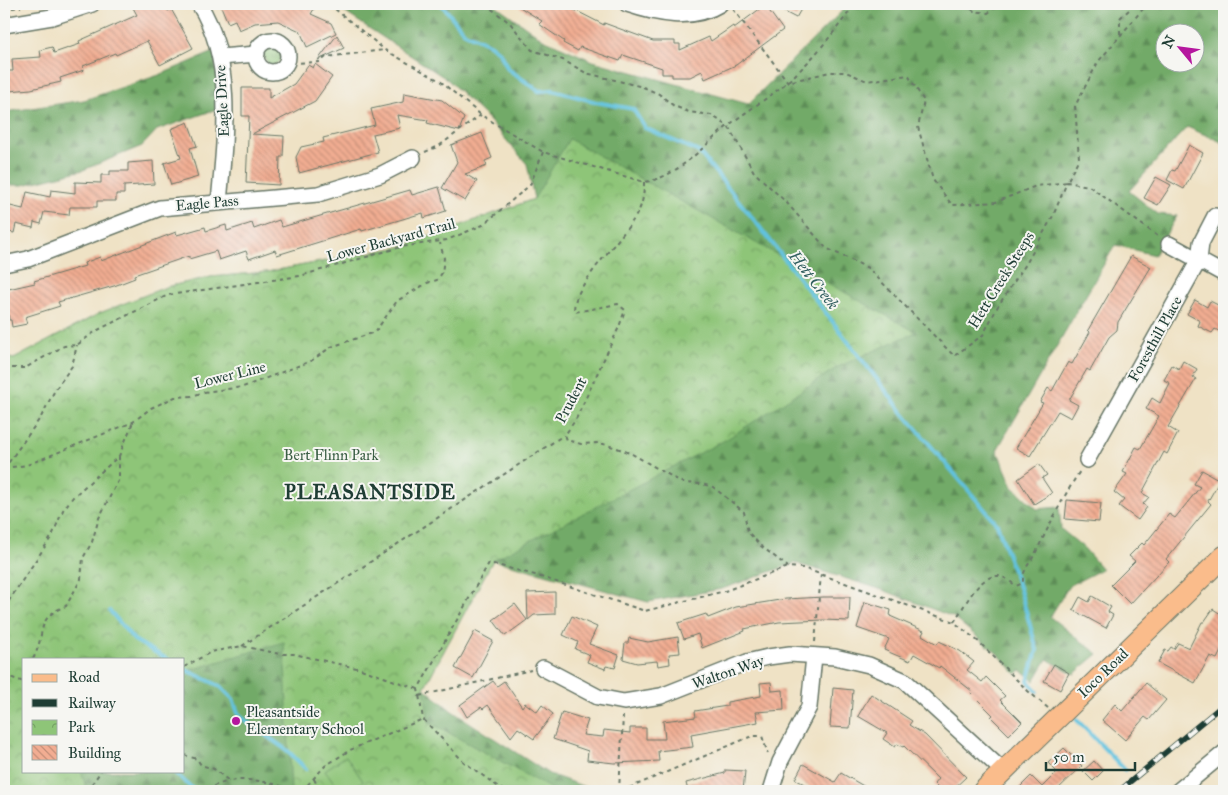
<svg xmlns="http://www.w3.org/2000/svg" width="1228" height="795" font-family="'IM FELL Great Primer',serif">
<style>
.grass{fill:url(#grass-tufts);stroke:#568156}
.forest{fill:url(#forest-firs);stroke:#48744e;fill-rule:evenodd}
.park{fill:url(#park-crowns);stroke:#568156}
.pitch{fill:#8ec578;stroke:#568156}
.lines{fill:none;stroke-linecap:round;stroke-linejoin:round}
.stream{stroke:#61c2df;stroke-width:4}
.building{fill:url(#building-back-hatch)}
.minor-casing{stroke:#687767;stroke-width:18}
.major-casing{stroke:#687767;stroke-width:22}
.path{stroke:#687767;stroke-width:2;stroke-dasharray:4 4;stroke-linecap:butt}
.minor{stroke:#fff;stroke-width:15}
.major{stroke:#fabc8b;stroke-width:20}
.rail-casing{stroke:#1f3d34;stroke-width:5.5}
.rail{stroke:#f6f6f2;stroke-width:4;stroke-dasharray:11;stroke-linecap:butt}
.poi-dot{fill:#b5179e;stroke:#f6f6f2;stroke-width:2}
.labels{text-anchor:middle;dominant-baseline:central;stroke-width:4;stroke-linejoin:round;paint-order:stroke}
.street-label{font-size:15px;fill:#1f3d34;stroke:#f6f6f2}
.park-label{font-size:15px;fill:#3b5f45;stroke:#f6f6f2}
.poi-label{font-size:15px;fill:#1f3d34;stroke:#f6f6f2;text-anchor:start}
.water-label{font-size:16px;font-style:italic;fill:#305e5f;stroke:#f6f6f2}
.district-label{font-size:20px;font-weight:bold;letter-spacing:1px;fill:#1f3d34;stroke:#f6f6f2}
</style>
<defs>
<pattern id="grass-tufts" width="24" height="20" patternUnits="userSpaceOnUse" patternTransform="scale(1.25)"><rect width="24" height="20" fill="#8ec578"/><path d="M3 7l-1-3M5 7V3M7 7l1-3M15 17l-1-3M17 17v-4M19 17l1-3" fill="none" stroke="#73a163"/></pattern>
<pattern id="forest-firs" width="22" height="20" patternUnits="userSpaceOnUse" patternTransform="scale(1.25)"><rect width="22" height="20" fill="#72aa68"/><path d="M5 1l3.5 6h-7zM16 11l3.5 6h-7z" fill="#5d8c56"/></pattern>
<pattern id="park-crowns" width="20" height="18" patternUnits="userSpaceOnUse" patternTransform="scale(1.25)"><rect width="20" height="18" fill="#8ec578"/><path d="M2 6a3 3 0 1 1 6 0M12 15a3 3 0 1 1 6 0" fill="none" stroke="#73a163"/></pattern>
<pattern id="building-back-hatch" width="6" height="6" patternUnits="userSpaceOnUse" patternTransform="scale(1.25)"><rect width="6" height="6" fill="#f2ad92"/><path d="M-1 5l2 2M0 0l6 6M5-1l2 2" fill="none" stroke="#c38e78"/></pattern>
</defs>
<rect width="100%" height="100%" fill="#f6f6f2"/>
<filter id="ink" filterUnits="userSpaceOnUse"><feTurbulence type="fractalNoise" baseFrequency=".02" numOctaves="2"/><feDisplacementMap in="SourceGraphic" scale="10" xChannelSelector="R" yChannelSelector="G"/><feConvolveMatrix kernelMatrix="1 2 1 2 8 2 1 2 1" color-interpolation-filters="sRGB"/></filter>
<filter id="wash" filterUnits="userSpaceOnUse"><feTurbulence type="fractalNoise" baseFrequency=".0096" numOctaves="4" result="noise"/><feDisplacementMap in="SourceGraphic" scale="20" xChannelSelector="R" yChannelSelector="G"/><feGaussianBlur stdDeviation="1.12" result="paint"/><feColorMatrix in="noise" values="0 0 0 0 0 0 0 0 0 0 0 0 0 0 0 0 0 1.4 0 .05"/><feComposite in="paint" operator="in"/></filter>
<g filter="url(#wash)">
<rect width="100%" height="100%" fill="#efe2c5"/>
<polygon class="grass" points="270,47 278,48 282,53 281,59 275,65 268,64 264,56 265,50"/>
<g class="forest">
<path d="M332,4H494L543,39L593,61L748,104L846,7L847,4H1224V143L1187,127L1129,191L1158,214L1177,216L1154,255L1115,245L997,450L1013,487L1037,509L1059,507L1061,529L1084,548L1102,569L1069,586L1050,617L1098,654L1074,674L1047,659L1034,681L1021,670L1016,674L999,655L953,617L883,590L795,563L722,589L648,602L493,560L424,688L452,711L549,774L596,791H4V357L14,359L100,313L166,287L211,277L267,272L401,247L534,199L527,164L488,119L448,80ZM1166,32H1196V62H1166ZM24,659H184V771H24Z"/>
<polygon points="214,52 217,74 217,109 157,130 142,146 83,170 23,185 4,185 5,112 84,100 159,75"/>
</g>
<polygon class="park" points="569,139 916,332 838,367 727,439 493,560 424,688 429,722 555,791 291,791 284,642 184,672 184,659 24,659 24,771 81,771 87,791 4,791 4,357 14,359 100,313 166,287 211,277 267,272 401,247 534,199"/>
<polygon class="pitch" points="346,756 363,781 348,791 340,791 325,770"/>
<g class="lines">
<g class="stream">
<polyline points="441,4 465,33 491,45 500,53 508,69 539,91 553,90 596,102 633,109 645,128 699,152 755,221 903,413 997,524 1020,590 1037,650 1028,681 1037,691"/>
<polyline points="110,611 134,640 167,659"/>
<polyline points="184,669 220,686 233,699 238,713 247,722 288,751 306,769"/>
<polyline points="1076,719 1125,770"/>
<polyline points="173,771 195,791"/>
</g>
</g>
<g id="blocks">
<g class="building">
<polygon points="131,4 164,4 168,11 171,9 193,48 160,65 147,41 116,55 115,53 83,66 84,70 60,78 61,82 31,89 9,91 8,71 13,71 12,59 41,57 40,50 52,47 54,53 80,44 79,41 137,15"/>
<polygon points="220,4 302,4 314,9 311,14 331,23 336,33 307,47 300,31 278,21 255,23 239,30 235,20 228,23"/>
<polygon points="515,4 563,4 604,25 604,23 653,41 675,41 675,44 680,44 680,50 709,37 711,41 733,26 734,28 765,5 783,30 736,65 705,79 702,71 690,77 672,77 672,74 662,74 662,68 623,55 620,61 580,47 578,51 563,43 564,41 539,24 542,21"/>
<polygon points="769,4 804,4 796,18"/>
<polygon points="337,35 344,48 318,60"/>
<polygon points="315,64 332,77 315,101 252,134 284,136 283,157 280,157 279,185 246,183 249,116 242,116 242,88 269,88 269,98 294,84 308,65 313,68"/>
<polygon points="404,93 442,100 464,118 459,131 427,123 428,120 397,115 400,128 373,134 378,152 299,173 296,157 301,147 324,142 323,138 375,125 371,109 403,102"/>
<polygon points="188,122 197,146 190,148 198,177 171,185 164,163 181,158 171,129"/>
<polygon points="482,133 492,158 485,161 487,166 465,174 477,181 465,201 442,188 457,162 451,145"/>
<polygon points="1189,145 1203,153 1184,189 1167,180 1172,170 1175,171"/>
<polygon points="153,161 154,184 124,186 124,194 116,194 116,201 97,201 97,207 70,207 69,215 44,212 41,224 34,222 33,228 16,224 14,233 4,231 6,205 23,209 27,192 50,197 51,190 75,193 75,182 101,183 101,175 110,175 110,171 128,171 128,163"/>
<polygon points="1156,177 1171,185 1158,205 1144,198"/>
<polygon points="439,187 446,211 424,218 423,213 362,231 361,229 277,255 275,250 249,259 246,251 219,260 216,251 189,259 189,256 134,275 135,278 114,286 58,302 60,306 25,317 27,324 12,327 11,320 9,320 4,290 35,283 34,281 85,266 84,263 100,257 101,261 176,232 177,235 205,227 206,231 226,225 227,231 252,223 254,229 279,220 282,227 410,190 412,195"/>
<polygon points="1131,256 1151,267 1118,322 1117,330 1109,337 1090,371 1087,369 1069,400 1078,405 1071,418 1058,411 1030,456 1016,448 1043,403 1040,402 1048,388 1052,391 1068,362 1072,364 1090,332 1088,330"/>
<polygon points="1195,300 1207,307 1210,301 1224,308 1224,334 1215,329 1212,333 1198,326 1200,321 1187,314"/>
<polygon points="1183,361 1197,369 1193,377 1196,379 1168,427 1178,433 1167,454 1164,452 1142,493 1149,497 1143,504 1147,507 1138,520 1119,506 1124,500 1114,492 1127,474 1123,472 1136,447 1140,449 1159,416 1146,409 1152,398 1160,403 1170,383 1164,380 1172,365 1179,369"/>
<polygon points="1039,464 1047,475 1042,478 1052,493 1034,504 1018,479"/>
<polygon points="1202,470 1220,480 1208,501 1211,504 1166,559 1169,562 1130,604 1111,585 1135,561 1129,556 1142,543 1144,545 1169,514 1175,518 1200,487 1194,484"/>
<polygon points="1067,500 1101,503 1099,522 1065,519"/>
<polygon points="555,592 555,614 534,615 528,620 527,593"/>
<polygon points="1092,596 1111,607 1108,612 1113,615 1106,628 1073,610 1080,597 1089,602"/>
<polygon points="824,597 850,597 849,621 823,620 779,622 744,629 745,631 702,648 698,634 684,639 678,623 706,614 708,618 736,607 786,599"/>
<polygon points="865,602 891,610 890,616 924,631 922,635 937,644 939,641 960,651 974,662 967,670 982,682 986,677 1005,696 1000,700 1022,722 1009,735 991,717 993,715 971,693 972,691 940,666 939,668 914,654 910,661 884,650 889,639 857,628"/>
<polygon points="515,604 527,620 505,636 493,620"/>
<polygon points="1213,609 1224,616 1224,645 1217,659 1210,656 1195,683 1158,663 1165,650 1168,651 1171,647 1174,649 1178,643 1189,648 1202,622 1204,622"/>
<polygon points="572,616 597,627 589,644 619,655 615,668 606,666 605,669 587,662 590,655 575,649 578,642 563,635"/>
<polygon points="475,631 493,641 473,678 455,668"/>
<polygon points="678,637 680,653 669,654 670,664 658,666 657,661 637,663 623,659 625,643 628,643 629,638 648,642"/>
<polygon points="1054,664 1069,673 1060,690 1044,681"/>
<polygon points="493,681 497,686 504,681 522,707 525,703 537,712 542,705 553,714 534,739 518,728 511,737 488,705 483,709 481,707 467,717 460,705"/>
<polygon points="771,682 772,691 783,690 784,710 756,712 758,722 691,734 693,747 658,751 659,761 614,763 587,760 588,751 553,739 562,712 588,720 583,735 603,737 604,730 630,733 630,728 646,728 646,739 665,739 663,721 696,717 695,711 727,706 727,702 761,696 760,683"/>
<polygon points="1146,683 1166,700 1149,720 1145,717 1125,740 1102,720 1115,704 1122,711"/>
<polygon points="833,688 853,690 850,728 830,727"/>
<polygon points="871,694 912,721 909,725 925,735 966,777 951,791 941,791 934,784 938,779 904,746 903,747 897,744 895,747 883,739 887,733 858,716"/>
<polygon points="1064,748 1082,766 1056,791 1016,791 1031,776 1042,787 1057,772 1048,763"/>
<polygon points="1094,761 1103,771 1093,781 1083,771"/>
<polygon points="803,764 835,782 841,773 872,791 817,791 795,779"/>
<polygon points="725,770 745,771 743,791 688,791 686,783 725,773"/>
</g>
</g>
</g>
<g filter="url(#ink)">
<use href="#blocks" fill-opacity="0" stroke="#687767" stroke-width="1"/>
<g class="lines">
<g class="minor-casing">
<g id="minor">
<path d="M199,4C235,62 225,137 219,202"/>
<path d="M627,4C657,14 691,22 720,4"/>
<polyline points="4,25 52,17 92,4"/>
<circle cx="272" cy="56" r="16"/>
<polyline points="220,57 257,54"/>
<polyline points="1169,244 1224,274"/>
<polyline points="4,264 28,259 160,208 318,194 380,175 413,158"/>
<polyline points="1087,460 1199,260 1201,243 1215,216"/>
<polyline points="543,668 598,697 624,702 661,696 747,662 768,657 790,654 835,657 869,665 905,681 1003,771"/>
<polyline points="771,791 780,762 809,707 814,656"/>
<polyline points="1178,791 1224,753"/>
</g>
</g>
<g class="major-casing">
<polyline id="major" points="983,791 1224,556"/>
</g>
<g class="path">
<path d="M329,4L385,50L440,81L481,115L543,152L644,182C677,178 703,146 729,125C748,110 769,98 787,82C813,60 835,31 855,4"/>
<polyline points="485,4 510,23 532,50 563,60 586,73 643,87 659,94 674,106 689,112 711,115 728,126 754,172 787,203 826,248 868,268 954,356 983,335 998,306 1026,264 1053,216 1067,182 1089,186 1159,237"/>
<polyline points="965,4 974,11 988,13 1001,4"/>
<polyline points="4,9 21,7"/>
<polyline points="733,9 788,82 830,72 846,72 867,81 908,75 924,101 918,127 933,180 952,205 996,202 1036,186 1067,182 1079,158 1075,106 1098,62 1147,4"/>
<polyline points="1120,34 1120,18 1130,9 1131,4"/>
<polyline points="292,63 320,62 326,57 385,50"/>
<polyline points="425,152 439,146 481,115"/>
<path d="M644,182C644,193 643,203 638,212C627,235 567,291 575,312L618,304L625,310L619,327L576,419L565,435L567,440L581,444L600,443L617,448L632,454L683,483L702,484L713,487L744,512L748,532L761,546L788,567"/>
<polyline points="4,368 25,368 64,346 77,345 96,331 168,295 300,276 401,247 447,240 483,225 530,185 543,152"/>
<polyline points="4,468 27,465 133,422 151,408 175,397 192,396 204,392 243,387 311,361 331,347 375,332 397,301 427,283 437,280 442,273 444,258 440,243"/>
<polyline points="4,469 41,417 55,390 72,366 77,345"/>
<polyline points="4,608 52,536 63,510 73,497 119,456 133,422"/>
<path d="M954,622C964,607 979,574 999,576C1005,577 1011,582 1016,586L1023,583C1022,569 1030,564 1036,552C1050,524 1063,497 1080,471"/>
<polyline points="815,642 821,574"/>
<polyline points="242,646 564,435"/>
<path d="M33,659C47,633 34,618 66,606L81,579L83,558L92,542L99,518L119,479V456"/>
<polyline points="184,667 211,652 242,646 280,654 294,654 361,669 418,689"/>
<polyline points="4,675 24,682"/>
<polyline points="419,696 531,670"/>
<path d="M184,755L197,759L201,765L214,769L229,781C253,778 272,782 295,791"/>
<polyline points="314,779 320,791"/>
<polyline points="87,791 101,771"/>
<polyline points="198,791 229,781"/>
<polyline points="302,791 325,766 350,750 423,719"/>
<polyline points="504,791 464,762 423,719 418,689 489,563 535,575 645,611 725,591 788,567 803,568 954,622 979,642 1028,691 1048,708"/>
<polyline points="619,791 623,716"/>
<polyline points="622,791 752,736 762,736 768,754"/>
</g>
<use href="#minor" class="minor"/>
<use href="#major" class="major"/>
<g class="rail-casing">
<polyline id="rail" points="1119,791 1224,704"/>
</g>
<use href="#rail" class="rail"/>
</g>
</g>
<circle class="poi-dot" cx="236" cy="721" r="5"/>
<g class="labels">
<g class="street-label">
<text transform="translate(222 101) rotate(-93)">Eagle Drive</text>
<text transform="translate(207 203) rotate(-5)">Eagle Pass</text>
<text transform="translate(391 240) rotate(-15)">Lower Backyard Trail</text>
<text transform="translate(1001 280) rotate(-58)">Hett Creek Steeps</text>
<text transform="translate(1155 339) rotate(-61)">Foresthill Place</text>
<text transform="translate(230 375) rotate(-14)">Lower Line</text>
<text transform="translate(571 400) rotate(-62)">Prudent</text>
<text transform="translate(728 672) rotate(-19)">Walton Way</text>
<text transform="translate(1103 673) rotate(-44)">Ioco Road</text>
</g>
<g class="park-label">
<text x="331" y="455">Bert Flinn Park</text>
</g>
<g class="poi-label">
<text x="246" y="712">Pleasantside<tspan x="246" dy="17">Elementary School</tspan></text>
</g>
<g class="water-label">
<text transform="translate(814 280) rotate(52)">Hett Creek</text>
</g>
<g class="district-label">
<text x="370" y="492">PLEASANTSIDE</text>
</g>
</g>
<rect width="1228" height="795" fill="none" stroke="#f6f6f2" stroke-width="20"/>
<rect x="22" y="658" width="162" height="115" fill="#f6f6f2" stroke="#a0aca6"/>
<rect x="32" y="674" width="25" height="8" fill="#fabc8b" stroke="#a0aca6"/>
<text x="68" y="682" font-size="15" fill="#1f3d34">Road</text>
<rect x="32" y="699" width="25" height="8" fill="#1f3d34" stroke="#a0aca6"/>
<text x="68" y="708" font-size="15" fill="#1f3d34">Railway</text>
<rect x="32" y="720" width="25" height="15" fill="url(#park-crowns)" stroke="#a0aca6"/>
<text x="68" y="732" font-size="15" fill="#1f3d34">Park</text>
<rect x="32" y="745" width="25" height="15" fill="url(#building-back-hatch)" stroke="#a0aca6"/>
<text x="68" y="758" font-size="15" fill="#1f3d34">Building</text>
<g transform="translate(1180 48) rotate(299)"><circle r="24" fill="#f6f6f2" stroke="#a0aca6"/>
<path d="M0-4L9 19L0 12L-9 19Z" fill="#b5179e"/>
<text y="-8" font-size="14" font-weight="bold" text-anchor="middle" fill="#1f3d34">N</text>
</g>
<path d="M1046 762v8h89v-8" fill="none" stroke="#1f3d34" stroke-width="2.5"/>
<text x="1053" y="762" font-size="15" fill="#1f3d34" stroke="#f6f6f2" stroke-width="4" paint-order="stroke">50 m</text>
</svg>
